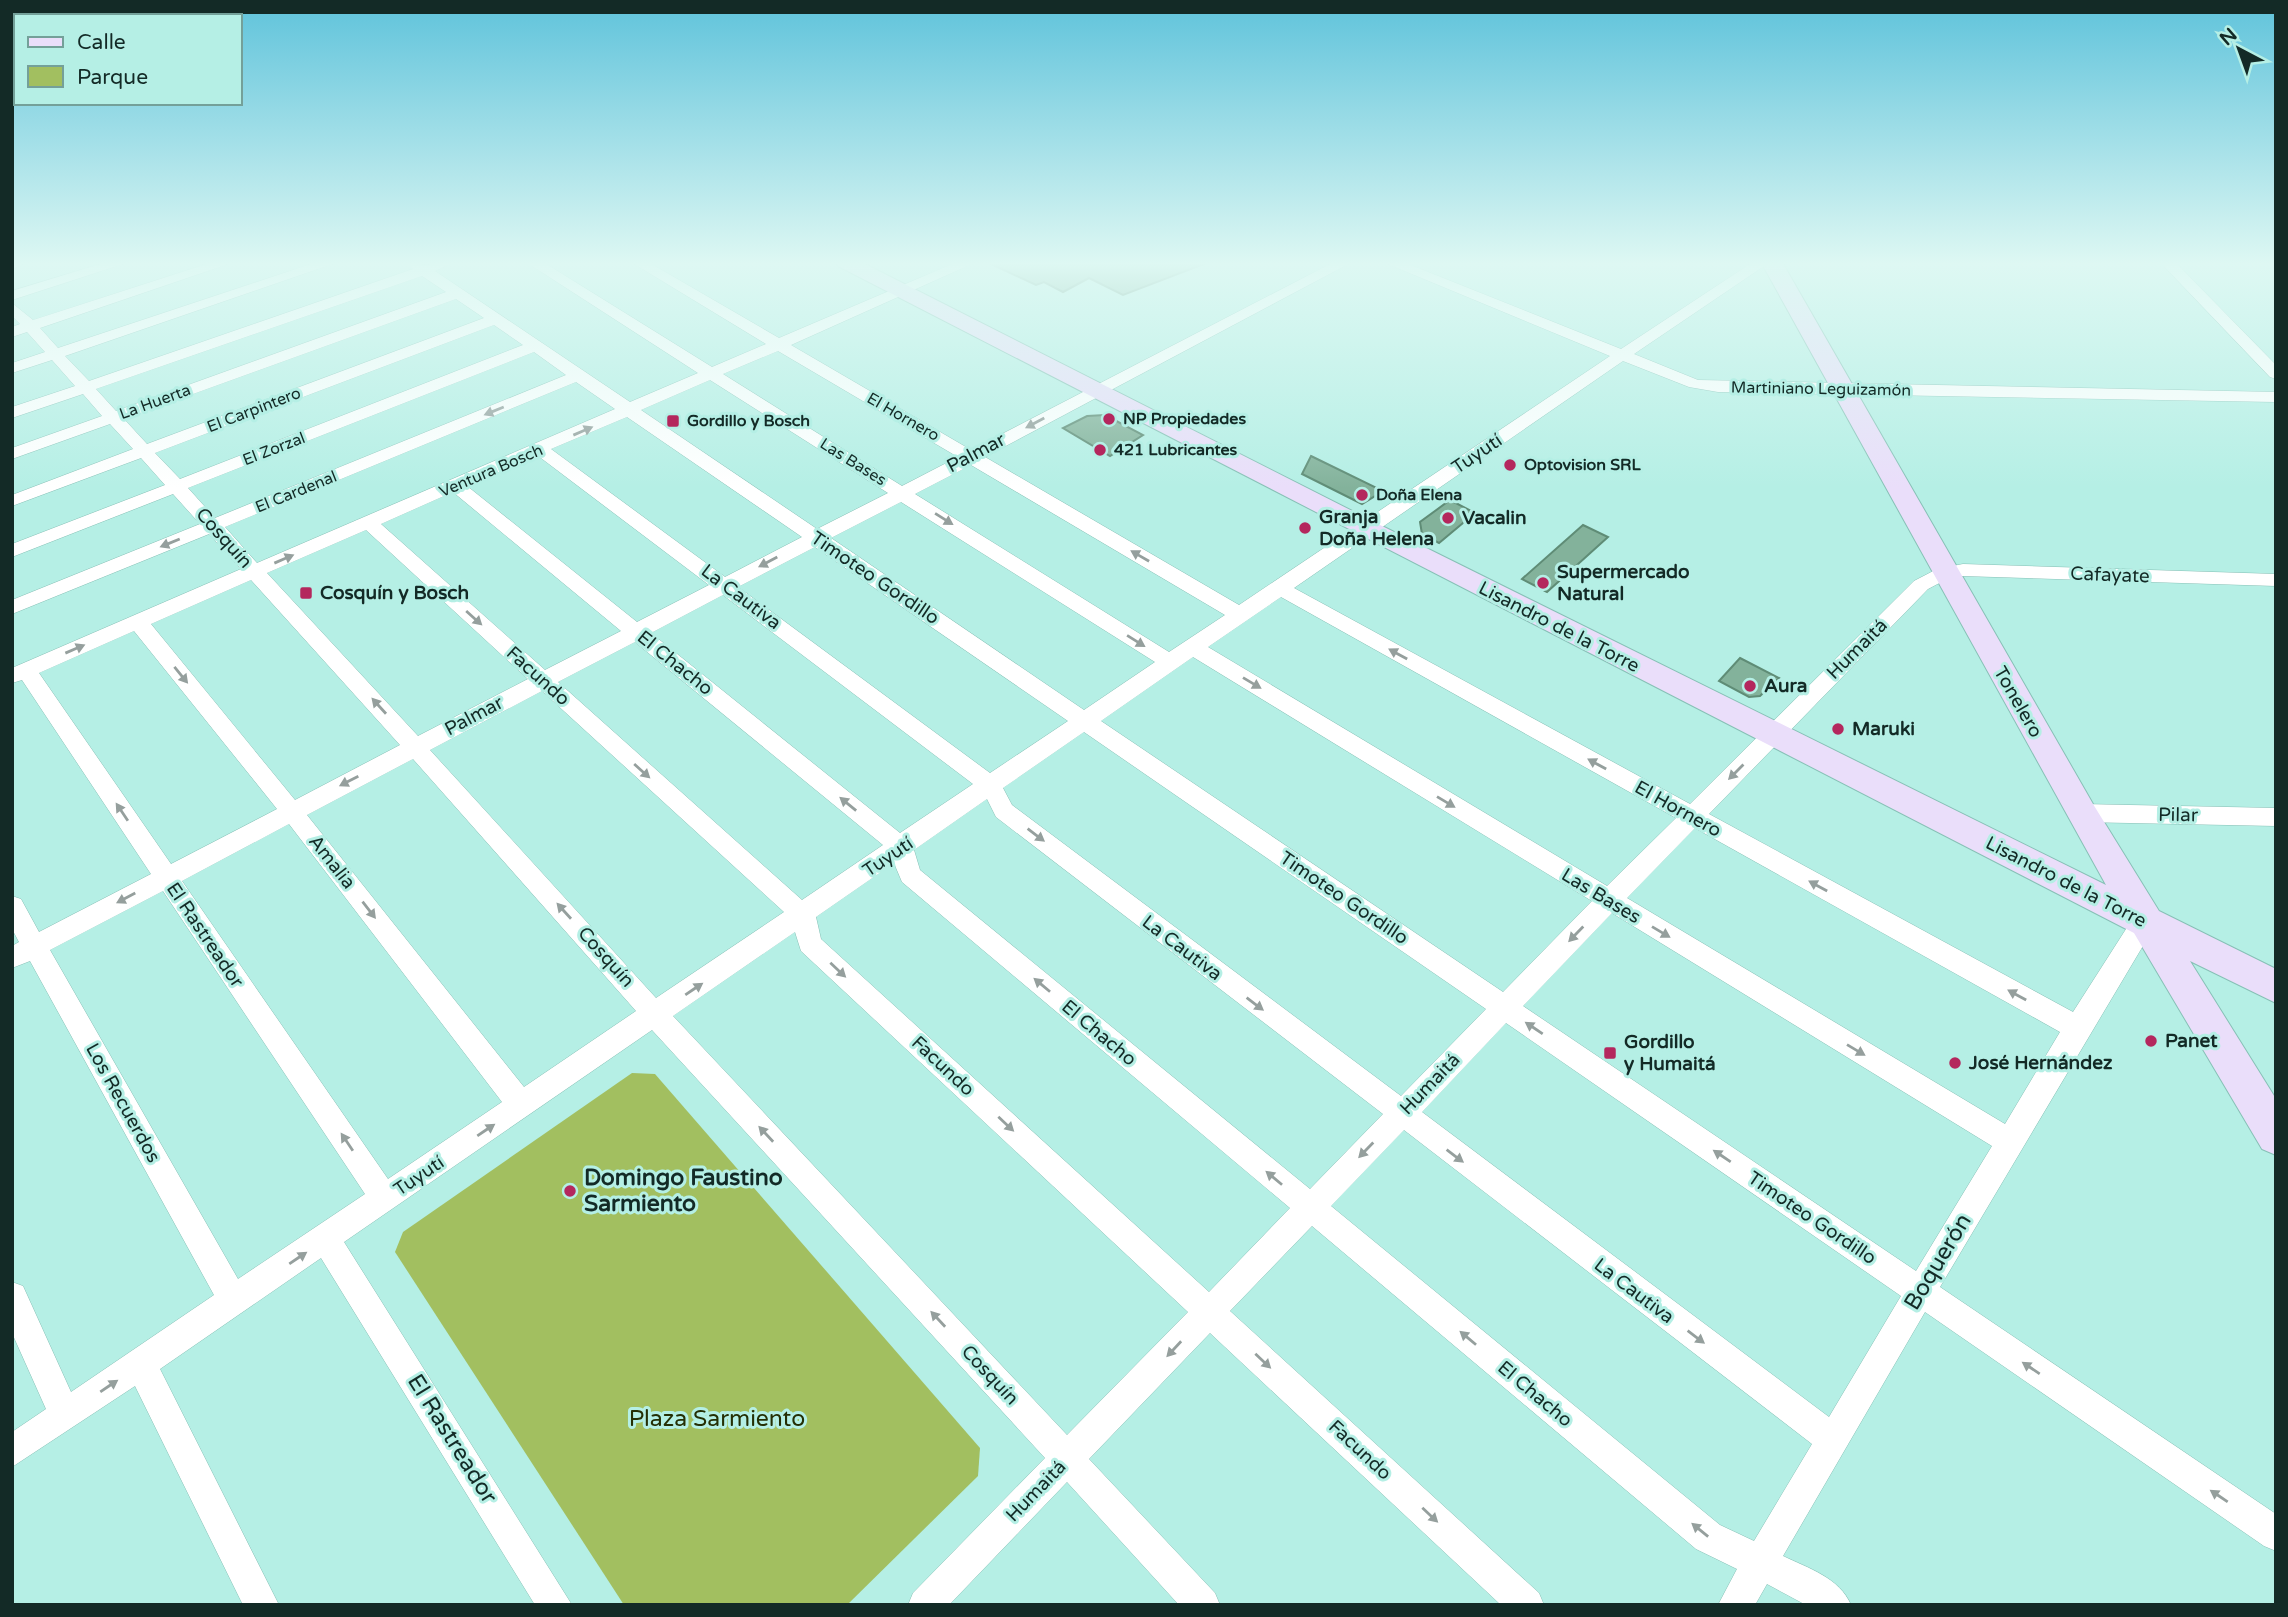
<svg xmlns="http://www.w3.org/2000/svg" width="2288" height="1617" font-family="'Varela Round',sans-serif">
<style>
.green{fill:#a2bf60}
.building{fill:#83b29b;stroke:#5f8c76;stroke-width:2}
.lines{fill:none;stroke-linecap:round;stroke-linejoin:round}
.street-casing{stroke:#87c0b6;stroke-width:1}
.secondary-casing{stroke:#87c0b6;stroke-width:2}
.street{fill:#fff;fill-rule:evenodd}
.secondary{fill:#eadefa;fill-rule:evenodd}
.oneway{fill:#959f9d}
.poi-dot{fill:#b4275d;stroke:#b5efe5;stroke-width:2.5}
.labels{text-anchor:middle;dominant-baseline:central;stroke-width:6;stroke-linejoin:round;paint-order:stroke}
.far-street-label{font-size:16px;fill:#132a26;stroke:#b5efe5}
.far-poi-label{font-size:16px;font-weight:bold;fill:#132a26;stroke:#b5efe5;text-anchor:start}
.street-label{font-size:19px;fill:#132a26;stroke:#b5efe5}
.poi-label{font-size:19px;font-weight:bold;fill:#132a26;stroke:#b5efe5;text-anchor:start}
.near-poi-label{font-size:23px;font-weight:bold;fill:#132a26;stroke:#b5efe5;text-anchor:start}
.near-street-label{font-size:23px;fill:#132a26;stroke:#b5efe5}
.near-park-label{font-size:23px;fill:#242f04;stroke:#b5efe5}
</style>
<rect width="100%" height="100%" fill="#b5efe5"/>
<polygon class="green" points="632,1073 655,1074 980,1448 978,1476 847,1605 624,1605 395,1252 403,1232"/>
<g class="building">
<polygon points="987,262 1203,262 1204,264 1123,295 1089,278 1063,292 1044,282 1036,285"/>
<polygon points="1105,415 1143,435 1110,456 1063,428 1087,416"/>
<polygon points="1311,456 1383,491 1362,504 1302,474"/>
<polygon points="1450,500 1475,513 1439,543 1422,534 1420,522"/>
<polygon points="1583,525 1608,537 1547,592 1522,579"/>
<polygon points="1740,658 1779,678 1760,696 1749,697 1719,681"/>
</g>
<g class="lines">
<g class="street-casing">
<g id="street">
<polygon points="12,262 28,262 12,269"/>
<polygon points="107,262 129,262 12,300 12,291"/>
<path d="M213,262H234L40,328L58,348L317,262H338L65,356L89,381L413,269L405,262L425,265L454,262L435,271L630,402L698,373L526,262H543L712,367L766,344L631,262H648L779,338L957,262H976L791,345L971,450L1334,262H1352L985,457L1239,605L1610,356L1383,262H1403L1621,349L1753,262H1770L1634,354L1698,380L2276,392V402L1718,392L1689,387L1623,361L1294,588L1690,804L1914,581L1937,569L1963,564L2276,574V586L1963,576L1949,578L1928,589L1709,814L2073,1012L2135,915L2144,912L2153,915L2156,922L2153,929L1940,1287L2276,1514V1551L2264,1546L1925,1312L1783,1556C1808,1568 1840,1578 1851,1605H1806L1767,1584L1755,1605H1718L1737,1569L1696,1549L1312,1226L1230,1311L1539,1593L1544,1605H1501L1210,1333L1089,1459L1215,1593L1220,1605H1179L1067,1482L949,1605H908L913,1593L1045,1458L652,1030L344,1242L572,1605H535L321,1258L160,1369L279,1605H243L135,1386L12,1467V1432L46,1409L12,1333V1282L23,1286L71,1392L214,1295L30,961L12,968V946L19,942L12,929V896L21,899L39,932L151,874L22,680L12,683V668L241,569L209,534L12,614V600L200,524L173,494L12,557V544L165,485L141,458L12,506V495L133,449L110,424L12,459V448L102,416L83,394L12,418V407L75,386L52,360L12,373V363L45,352L27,332L12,337V327L20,324L12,316V303L33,320ZM422,276L446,292L116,411L96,389ZM456,299L484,318L147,444L124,419ZM494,325L523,345L180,479L155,453ZM778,351L958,457L902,486L723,374ZM534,352L566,375L215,518L188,488ZM710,380L888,493L817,529L641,410ZM576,382L615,409L257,563L225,527ZM627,417L802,537L725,577L551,449ZM537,455L709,585L637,622L467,486ZM971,465L1225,615L1169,652L915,494ZM453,492L621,631L545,670L381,524ZM901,502L1155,662L1084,710L831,538ZM366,530L528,679L418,736L267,573ZM815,547L1068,721L990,773L738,587ZM251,580L400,745L295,800L151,624ZM723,595L973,784L900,833L651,633ZM1281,597L1676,818L1607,886L1208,647ZM134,631L277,809L171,864L39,673ZM635,642L883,845L802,900L558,682ZM1193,657L1592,901L1503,992L1101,721ZM542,691L784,912L656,998L430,750ZM1084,732L1486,1009L1401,1096L1012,805L1003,788ZM413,759L636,1011L524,1087L307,815ZM987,799L996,817L1383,1114L1310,1189L920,870L914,850ZM289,824L502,1102L388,1179L182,881ZM1695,828L2060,1032L2005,1124L1627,898ZM894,863L902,882L1290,1208L1209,1292L821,939L816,917ZM163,891L365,1194L238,1279L50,950ZM1612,913L1992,1146L1916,1271L1523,1006ZM795,932L801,951L1188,1312L1067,1435L673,1016ZM1506,1023L1901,1296L1829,1417L1422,1112ZM1404,1130L1812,1444L1754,1541L1720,1525L1331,1206Z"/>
<polygon points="2160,262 2175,262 2276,365 2276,379 2270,377"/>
<polygon points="2081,804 2276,808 2276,826 2081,822 2073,819 2070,813 2073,807"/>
</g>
</g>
<g class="secondary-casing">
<polygon id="secondary" points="835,262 861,262 1376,523 2106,885 1761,262 1782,262 2093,804 2159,911 2276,969 2276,1003 2190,961 2276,1099 2276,1155 2262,1149 2134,933 838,266"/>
</g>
<use href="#street" class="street"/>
<use href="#secondary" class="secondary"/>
</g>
<defs><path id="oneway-solid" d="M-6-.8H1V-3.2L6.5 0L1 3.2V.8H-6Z" transform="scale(1.75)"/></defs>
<g class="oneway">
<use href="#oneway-solid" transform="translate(494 411) rotate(158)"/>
<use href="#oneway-solid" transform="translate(1035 423) rotate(152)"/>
<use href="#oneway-solid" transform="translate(583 431) rotate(-23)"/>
<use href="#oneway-solid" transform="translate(944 519) rotate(32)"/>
<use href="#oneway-solid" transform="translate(170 543) rotate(158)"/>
<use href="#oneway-solid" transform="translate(1140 556) rotate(-150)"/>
<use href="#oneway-solid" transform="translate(284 559) rotate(-23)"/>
<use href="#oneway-solid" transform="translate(768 562) rotate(152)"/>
<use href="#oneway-solid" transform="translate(474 618) rotate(42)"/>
<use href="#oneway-solid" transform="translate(1136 641) rotate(32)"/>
<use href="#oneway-solid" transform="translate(75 649) rotate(-23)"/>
<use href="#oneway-solid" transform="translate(1398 654) rotate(-151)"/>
<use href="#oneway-solid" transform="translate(181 675) rotate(51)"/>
<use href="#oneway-solid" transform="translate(1252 683) rotate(31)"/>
<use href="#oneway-solid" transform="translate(379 706) rotate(-132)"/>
<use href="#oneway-solid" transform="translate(1597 764) rotate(-151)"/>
<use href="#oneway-solid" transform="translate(642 771) rotate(42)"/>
<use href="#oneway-solid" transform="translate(1736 772) rotate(135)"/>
<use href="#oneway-solid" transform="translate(349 781) rotate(153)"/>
<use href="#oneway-solid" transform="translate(1446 802) rotate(31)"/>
<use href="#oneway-solid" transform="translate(848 804) rotate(-141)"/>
<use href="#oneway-solid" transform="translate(122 812) rotate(-124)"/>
<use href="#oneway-solid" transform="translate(1036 835) rotate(37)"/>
<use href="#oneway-solid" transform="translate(1818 886) rotate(-151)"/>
<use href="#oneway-solid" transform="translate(126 898) rotate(152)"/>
<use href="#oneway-solid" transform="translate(369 910) rotate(52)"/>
<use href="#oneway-solid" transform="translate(564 911) rotate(-132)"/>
<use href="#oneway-solid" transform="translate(1661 932) rotate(31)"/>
<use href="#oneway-solid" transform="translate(1576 934) rotate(134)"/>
<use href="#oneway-solid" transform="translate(838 970) rotate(43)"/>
<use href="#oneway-solid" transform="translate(1042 985) rotate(-140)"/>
<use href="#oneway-solid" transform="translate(694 989) rotate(-34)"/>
<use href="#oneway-solid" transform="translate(2017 995) rotate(-151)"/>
<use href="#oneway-solid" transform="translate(1255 1004) rotate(37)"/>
<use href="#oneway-solid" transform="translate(1534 1028) rotate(-146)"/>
<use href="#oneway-solid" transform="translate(1856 1050) rotate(31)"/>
<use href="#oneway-solid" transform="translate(1006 1124) rotate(43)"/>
<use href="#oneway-solid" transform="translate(486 1130) rotate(-34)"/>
<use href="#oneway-solid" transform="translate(766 1134) rotate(-133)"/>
<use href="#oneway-solid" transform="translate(347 1142) rotate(-124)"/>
<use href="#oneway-solid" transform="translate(1366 1150) rotate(134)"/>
<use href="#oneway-solid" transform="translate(1455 1156) rotate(37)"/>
<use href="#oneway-solid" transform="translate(1722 1156) rotate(-146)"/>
<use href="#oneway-solid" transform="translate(1274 1178) rotate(-140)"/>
<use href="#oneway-solid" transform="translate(298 1258) rotate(-34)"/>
<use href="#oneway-solid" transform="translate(938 1319) rotate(-133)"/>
<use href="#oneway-solid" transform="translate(1696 1337) rotate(37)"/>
<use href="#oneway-solid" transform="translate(1468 1338) rotate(-140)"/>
<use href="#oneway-solid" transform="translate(1174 1349) rotate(133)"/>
<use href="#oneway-solid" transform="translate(1263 1361) rotate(43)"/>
<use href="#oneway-solid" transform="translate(2031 1368) rotate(-146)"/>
<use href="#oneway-solid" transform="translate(109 1386) rotate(-34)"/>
<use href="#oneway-solid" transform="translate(2219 1496) rotate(-146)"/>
<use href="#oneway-solid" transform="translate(1430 1515) rotate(43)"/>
<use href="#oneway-solid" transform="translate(1700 1530) rotate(-141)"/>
</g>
<linearGradient id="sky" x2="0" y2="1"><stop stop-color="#5fc3db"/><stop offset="0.54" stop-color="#def8f3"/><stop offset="1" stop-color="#def8f3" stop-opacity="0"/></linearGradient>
<rect width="2288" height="488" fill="url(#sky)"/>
<g class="poi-dot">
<circle cx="1109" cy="419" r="7"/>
<rect x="666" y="414" width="14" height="14" rx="3.5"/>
<circle cx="1100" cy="450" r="7"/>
<circle cx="1510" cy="465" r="7"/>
<circle cx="1362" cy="495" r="7"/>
<circle cx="1448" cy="518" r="7"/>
<circle cx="1305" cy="528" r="7"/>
<circle cx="1543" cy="583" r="7"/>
<rect x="299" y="586" width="14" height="14" rx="3.5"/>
<circle cx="1750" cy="686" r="7"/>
<circle cx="1838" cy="729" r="7"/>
<circle cx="2151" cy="1041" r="7"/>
<rect x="1603" y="1046" width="14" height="14" rx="3.5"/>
<circle cx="1955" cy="1063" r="7"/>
<circle cx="570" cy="1191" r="7"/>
</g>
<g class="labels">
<g class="far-street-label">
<text transform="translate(1821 389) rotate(1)">Martiniano Leguizamón</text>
<text transform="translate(155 402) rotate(-20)">La Huerta</text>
<text transform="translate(254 410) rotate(-21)">El Carpintero</text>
<text transform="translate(903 417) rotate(30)">El Hornero</text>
<text transform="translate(274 449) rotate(-21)">El Zorzal</text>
<text transform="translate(853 462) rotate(32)">Las Bases</text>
<text transform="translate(491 471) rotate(-23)">Ventura Bosch</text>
<text transform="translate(296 492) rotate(-22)">El Cardenal</text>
</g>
<g class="far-poi-label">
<text x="1123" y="419">NP Propiedades</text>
<text x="687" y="421">Gordillo y Bosch</text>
<text x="1114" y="450">421 Lubricantes</text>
<text x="1524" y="465">Optovision SRL</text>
<text x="1376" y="495">Doña Elena</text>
</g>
<g class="street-label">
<text transform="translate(976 453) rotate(-28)">Palmar</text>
<text transform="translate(1477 454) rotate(-34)">Tuyutí</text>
<text transform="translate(224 538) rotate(48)">Cosquín</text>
<text transform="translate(2110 575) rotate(2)">Cafayate</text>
<text transform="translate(875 578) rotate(34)">Timoteo Gordillo</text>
<text transform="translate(741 597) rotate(37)">La Cautiva</text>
<text transform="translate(1559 627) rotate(27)">Lisandro de la Torre</text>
<text transform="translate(1857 649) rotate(-45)">Humaitá</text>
<text transform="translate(675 663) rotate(39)">El Chacho</text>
<text transform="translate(538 676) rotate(42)">Facundo</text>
<text transform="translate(2018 702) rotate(60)">Tonelero</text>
<text transform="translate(474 716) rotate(-28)">Palmar</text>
<text transform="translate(1678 809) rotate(29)">El Hornero</text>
<text transform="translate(2178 815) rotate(1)">Pilar</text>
<text transform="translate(888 857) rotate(-34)">Tuyutí</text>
<text transform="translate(332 862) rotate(52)">Amalia</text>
<text transform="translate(2066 882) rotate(27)">Lisandro de la Torre</text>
<text transform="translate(1601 896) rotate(31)">Las Bases</text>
<text transform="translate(1344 898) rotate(34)">Timoteo Gordillo</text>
<text transform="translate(205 935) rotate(56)">El Rastreador</text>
<text transform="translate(1182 948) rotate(37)">La Cautiva</text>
<text transform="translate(606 957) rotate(48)">Cosquín</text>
<text transform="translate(1099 1033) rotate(40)">El Chacho</text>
<text transform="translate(943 1066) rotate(43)">Facundo</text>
<text transform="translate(1430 1084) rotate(-46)">Humaitá</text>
<text transform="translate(123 1103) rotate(61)">Los Recuerdos</text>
<text transform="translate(419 1176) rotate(-34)">Tuyutí</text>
<text transform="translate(1812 1218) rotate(34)">Timoteo Gordillo</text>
<text transform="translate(1634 1291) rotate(37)">La Cautiva</text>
<text transform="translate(990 1375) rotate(47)">Cosquín</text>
<text transform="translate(1535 1394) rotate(40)">El Chacho</text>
<text transform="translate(1360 1450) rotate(43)">Facundo</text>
<text transform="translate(1036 1491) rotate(-46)">Humaitá</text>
</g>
<g class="poi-label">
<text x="1319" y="517">Granja<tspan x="1319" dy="22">Doña Helena</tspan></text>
<text x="1462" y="518">Vacalin</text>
<text x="1557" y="572">Supermercado<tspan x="1557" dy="22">Natural</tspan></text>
<text x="320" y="593">Cosquín y Bosch</text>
<text x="1764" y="686">Aura</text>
<text x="1852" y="729">Maruki</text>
<text x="2165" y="1041">Panet</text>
<text x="1624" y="1042">Gordillo<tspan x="1624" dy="22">y Humaitá</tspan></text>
<text x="1969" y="1063">José Hernández</text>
</g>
<g class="near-poi-label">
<text x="584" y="1178">Domingo Faustino<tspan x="584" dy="26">Sarmiento</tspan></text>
</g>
<g class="near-street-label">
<text transform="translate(1938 1262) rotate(-59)">Boquerón</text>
<text transform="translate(452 1439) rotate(58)">El Rastreador</text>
</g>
<g class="near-park-label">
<text x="717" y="1419">Plaza Sarmiento</text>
</g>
</g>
<rect width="2288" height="1617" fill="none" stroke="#132a26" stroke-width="28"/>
<rect x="14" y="14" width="228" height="91" fill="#b5efe5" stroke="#74a099" stroke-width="2"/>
<rect x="28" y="37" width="35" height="10" fill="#eadefa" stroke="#74a099" stroke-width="2"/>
<text x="77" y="49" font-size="21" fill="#132a26">Calle</text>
<rect x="28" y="66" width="35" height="21" fill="#a2bf60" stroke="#74a099" stroke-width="2"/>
<text x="77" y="84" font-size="21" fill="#132a26">Parque</text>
<g transform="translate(2239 49) rotate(319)" stroke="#b5efe5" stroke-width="5" paint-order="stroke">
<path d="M0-5L12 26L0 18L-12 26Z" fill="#132a26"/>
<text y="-10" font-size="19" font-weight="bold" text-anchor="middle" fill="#132a26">N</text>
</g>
</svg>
